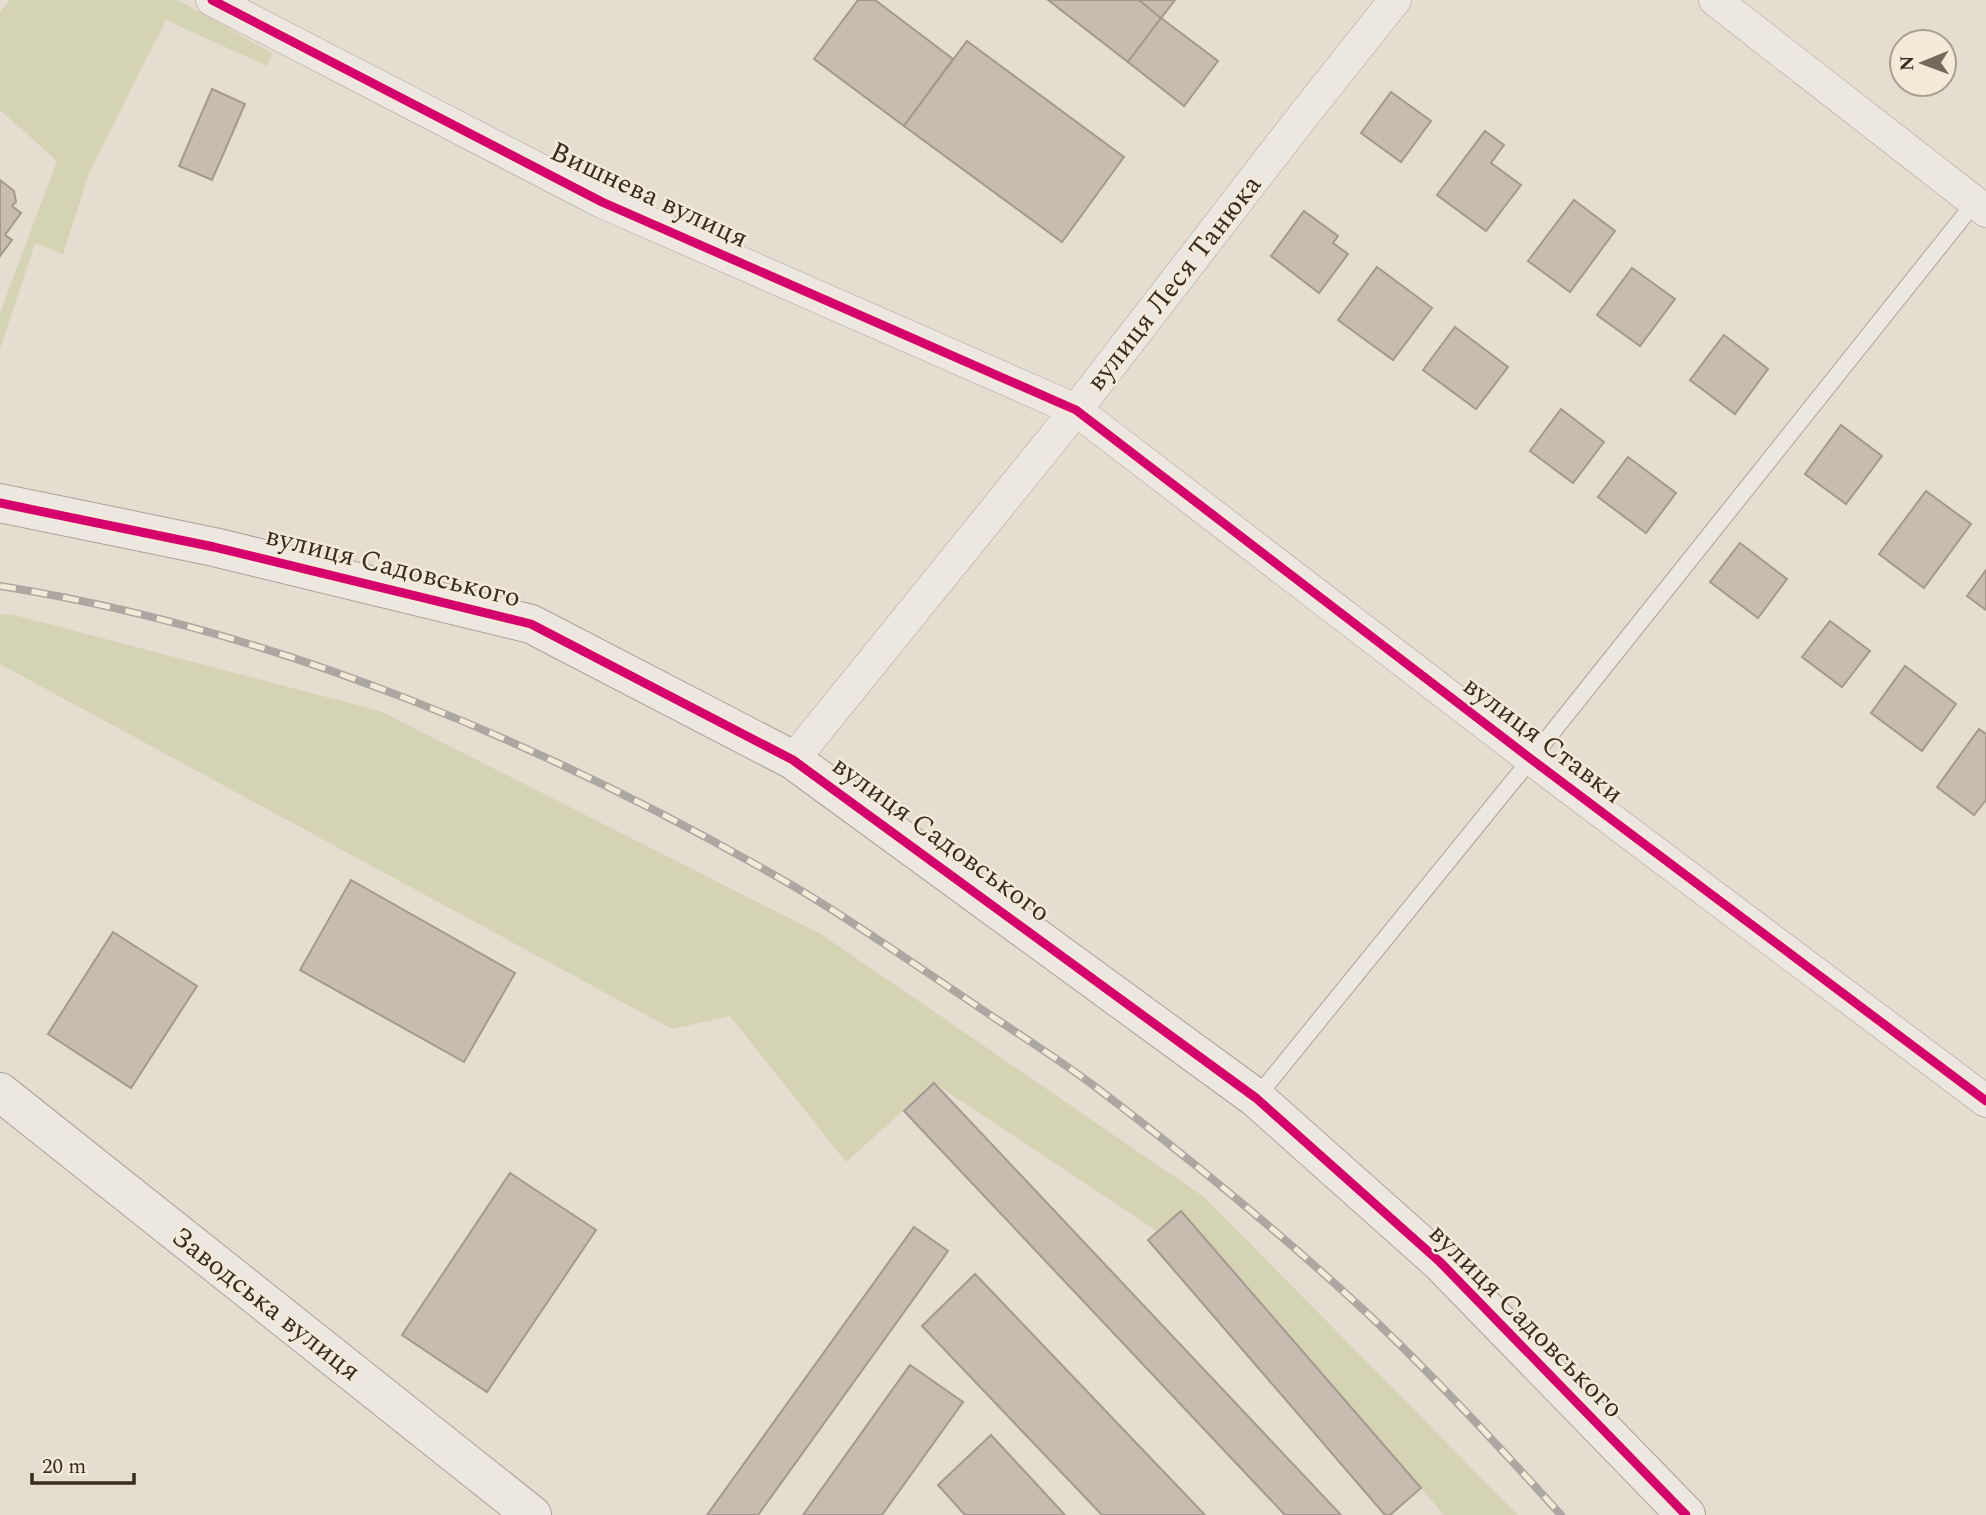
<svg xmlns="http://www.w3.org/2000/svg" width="1986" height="1515" font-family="Spectral,serif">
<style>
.green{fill:#d4d3b4}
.building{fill:#c8bcb1;stroke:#a4998f;stroke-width:2}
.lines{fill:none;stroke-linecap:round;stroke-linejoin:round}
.service-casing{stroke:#aaa298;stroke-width:18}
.minor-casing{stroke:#aaa298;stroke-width:33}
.tertiary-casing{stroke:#aaa298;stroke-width:40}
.service{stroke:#ece8e1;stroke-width:16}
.minor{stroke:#ece8e1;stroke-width:32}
.tertiary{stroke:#ece8e1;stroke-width:38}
.rail-casing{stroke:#ada7a1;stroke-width:8}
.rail{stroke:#f4ead8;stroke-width:5;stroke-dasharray:16;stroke-linecap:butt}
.cycleway-casing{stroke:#f4ead8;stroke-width:13}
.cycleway{stroke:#d6006c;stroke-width:9}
.labels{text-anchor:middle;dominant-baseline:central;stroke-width:5;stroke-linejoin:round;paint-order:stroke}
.street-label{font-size:28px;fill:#392b21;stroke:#f4ead8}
</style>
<rect width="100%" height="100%" fill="#e4ddd0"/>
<g class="green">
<polygon points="10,0 178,0 272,53 267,66 166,20 89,173 63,254 35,243 0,349 0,313 57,161 0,110 0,12"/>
<polygon points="0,614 14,615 380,711 821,934 1204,1197 1518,1515 1444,1515 1182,1211 1157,1231 934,1083 846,1162 730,1016 672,1029 0,664"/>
</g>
<g class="building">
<polygon points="858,0 875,0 953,59 904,126 814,59"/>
<polygon points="1048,0 1139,0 1161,18 1128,62"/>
<polygon points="1139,0 1175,0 1161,18"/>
<polygon points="1161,18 1218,61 1184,106 1128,62"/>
<polygon points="967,41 1124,157 1062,242 904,126"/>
<polygon points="212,89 245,104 212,180 179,166"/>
<polygon points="1391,92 1431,121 1401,162 1361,133"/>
<polygon points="1485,131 1504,145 1491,163 1521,185 1486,231 1437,195"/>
<polygon points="0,180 14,191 16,202 12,206 21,213 5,235 12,240 0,256"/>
<polygon points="1574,200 1615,231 1570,292 1528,261"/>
<polygon points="1304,211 1338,236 1333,243 1348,254 1319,293 1271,256"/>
<polygon points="1377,267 1432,308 1393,360 1338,320"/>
<polygon points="1632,268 1675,299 1640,346 1597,315"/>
<polygon points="1455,327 1508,367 1476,409 1423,370"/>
<polygon points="1724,335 1768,369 1735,414 1690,380"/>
<polygon points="1561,409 1604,442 1573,483 1530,451"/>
<polygon points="1841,425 1882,456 1846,504 1805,474"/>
<polygon points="1628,457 1676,493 1646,533 1598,497"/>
<polygon points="1926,491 1971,524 1924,588 1879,554"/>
<polygon points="1740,543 1787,579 1758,618 1710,582"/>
<polygon points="1986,570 1986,610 1967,596"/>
<polygon points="1830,621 1870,651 1842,687 1802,657"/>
<polygon points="1905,666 1956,704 1922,751 1871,713"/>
<polygon points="1979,729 1986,734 1986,800 1974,815 1937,787"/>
<polygon points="351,880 515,973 464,1062 300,970"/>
<polygon points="113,932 197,986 131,1088 48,1034"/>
<polygon points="934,1083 1341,1515 1285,1515 904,1111"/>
<polygon points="510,1173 596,1230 487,1392 402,1335"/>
<polygon points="1181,1211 1421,1488 1390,1515 1385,1515 1148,1240"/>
<polygon points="914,1227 948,1251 758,1515 707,1515"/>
<polygon points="975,1274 1205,1515 1102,1515 922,1326"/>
<polygon points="910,1365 963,1402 882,1515 803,1515"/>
<polygon points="991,1435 1065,1515 965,1515 938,1485"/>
</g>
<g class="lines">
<g class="service-casing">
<polyline id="service" points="1256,1098 1531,759 1975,202"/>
</g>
<g class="minor-casing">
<g id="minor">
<polyline points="212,0 602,202 1076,410 1531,759 1986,1101"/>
<polyline points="1715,0 1986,211"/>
<polyline points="793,760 1076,410 1299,121 1395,0"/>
</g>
</g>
<g class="tertiary-casing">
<g id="tertiary">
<polyline points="0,503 214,547 531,624 793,760 1256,1098 1440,1262 1686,1515"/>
<polyline points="0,1092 532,1515"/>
</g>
</g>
<use href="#service" class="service"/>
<use href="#minor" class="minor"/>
<use href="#tertiary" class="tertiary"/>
<g class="rail-casing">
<path id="rail" d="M0,586C278,630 552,746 795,887C856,923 915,965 974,1004C1015,1032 1057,1058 1097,1088C1190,1159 1282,1234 1368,1314C1436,1378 1499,1446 1561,1515"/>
</g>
<use href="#rail" class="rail"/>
<g class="cycleway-casing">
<g id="cycleway">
<polyline points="212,0 602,202 1076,410 1531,759 1986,1101"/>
<polyline points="0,503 214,547 531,624 793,760 1256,1098 1440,1262 1686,1515"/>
</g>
</g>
<use href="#cycleway" class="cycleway"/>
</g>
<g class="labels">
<g class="street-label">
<text transform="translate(649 195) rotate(25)">Вишнева вулиця</text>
<text transform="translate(1174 283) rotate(-52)">вулиця Леся Танюка</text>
<text transform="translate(393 567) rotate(14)">вулиця Садовського</text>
<text transform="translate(1543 740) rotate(37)">вулиця Ставки</text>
<text transform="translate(941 839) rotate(36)">вулиця Садовського</text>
<text transform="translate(266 1304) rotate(38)">Заводська вулиця</text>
<text transform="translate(1526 1321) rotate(45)">вулиця Садовського</text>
</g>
</g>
<g transform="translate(1923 63) rotate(269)"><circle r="33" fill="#f4ead8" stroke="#a99e8f" stroke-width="2"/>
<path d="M0-5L12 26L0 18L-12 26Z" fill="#75695e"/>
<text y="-10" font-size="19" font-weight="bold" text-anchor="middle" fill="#392b21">N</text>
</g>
<path d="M32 1473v10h102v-10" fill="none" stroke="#392b21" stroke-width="3.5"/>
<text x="42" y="1473" font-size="21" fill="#392b21" stroke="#f4ead8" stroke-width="5" paint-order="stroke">20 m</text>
</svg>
